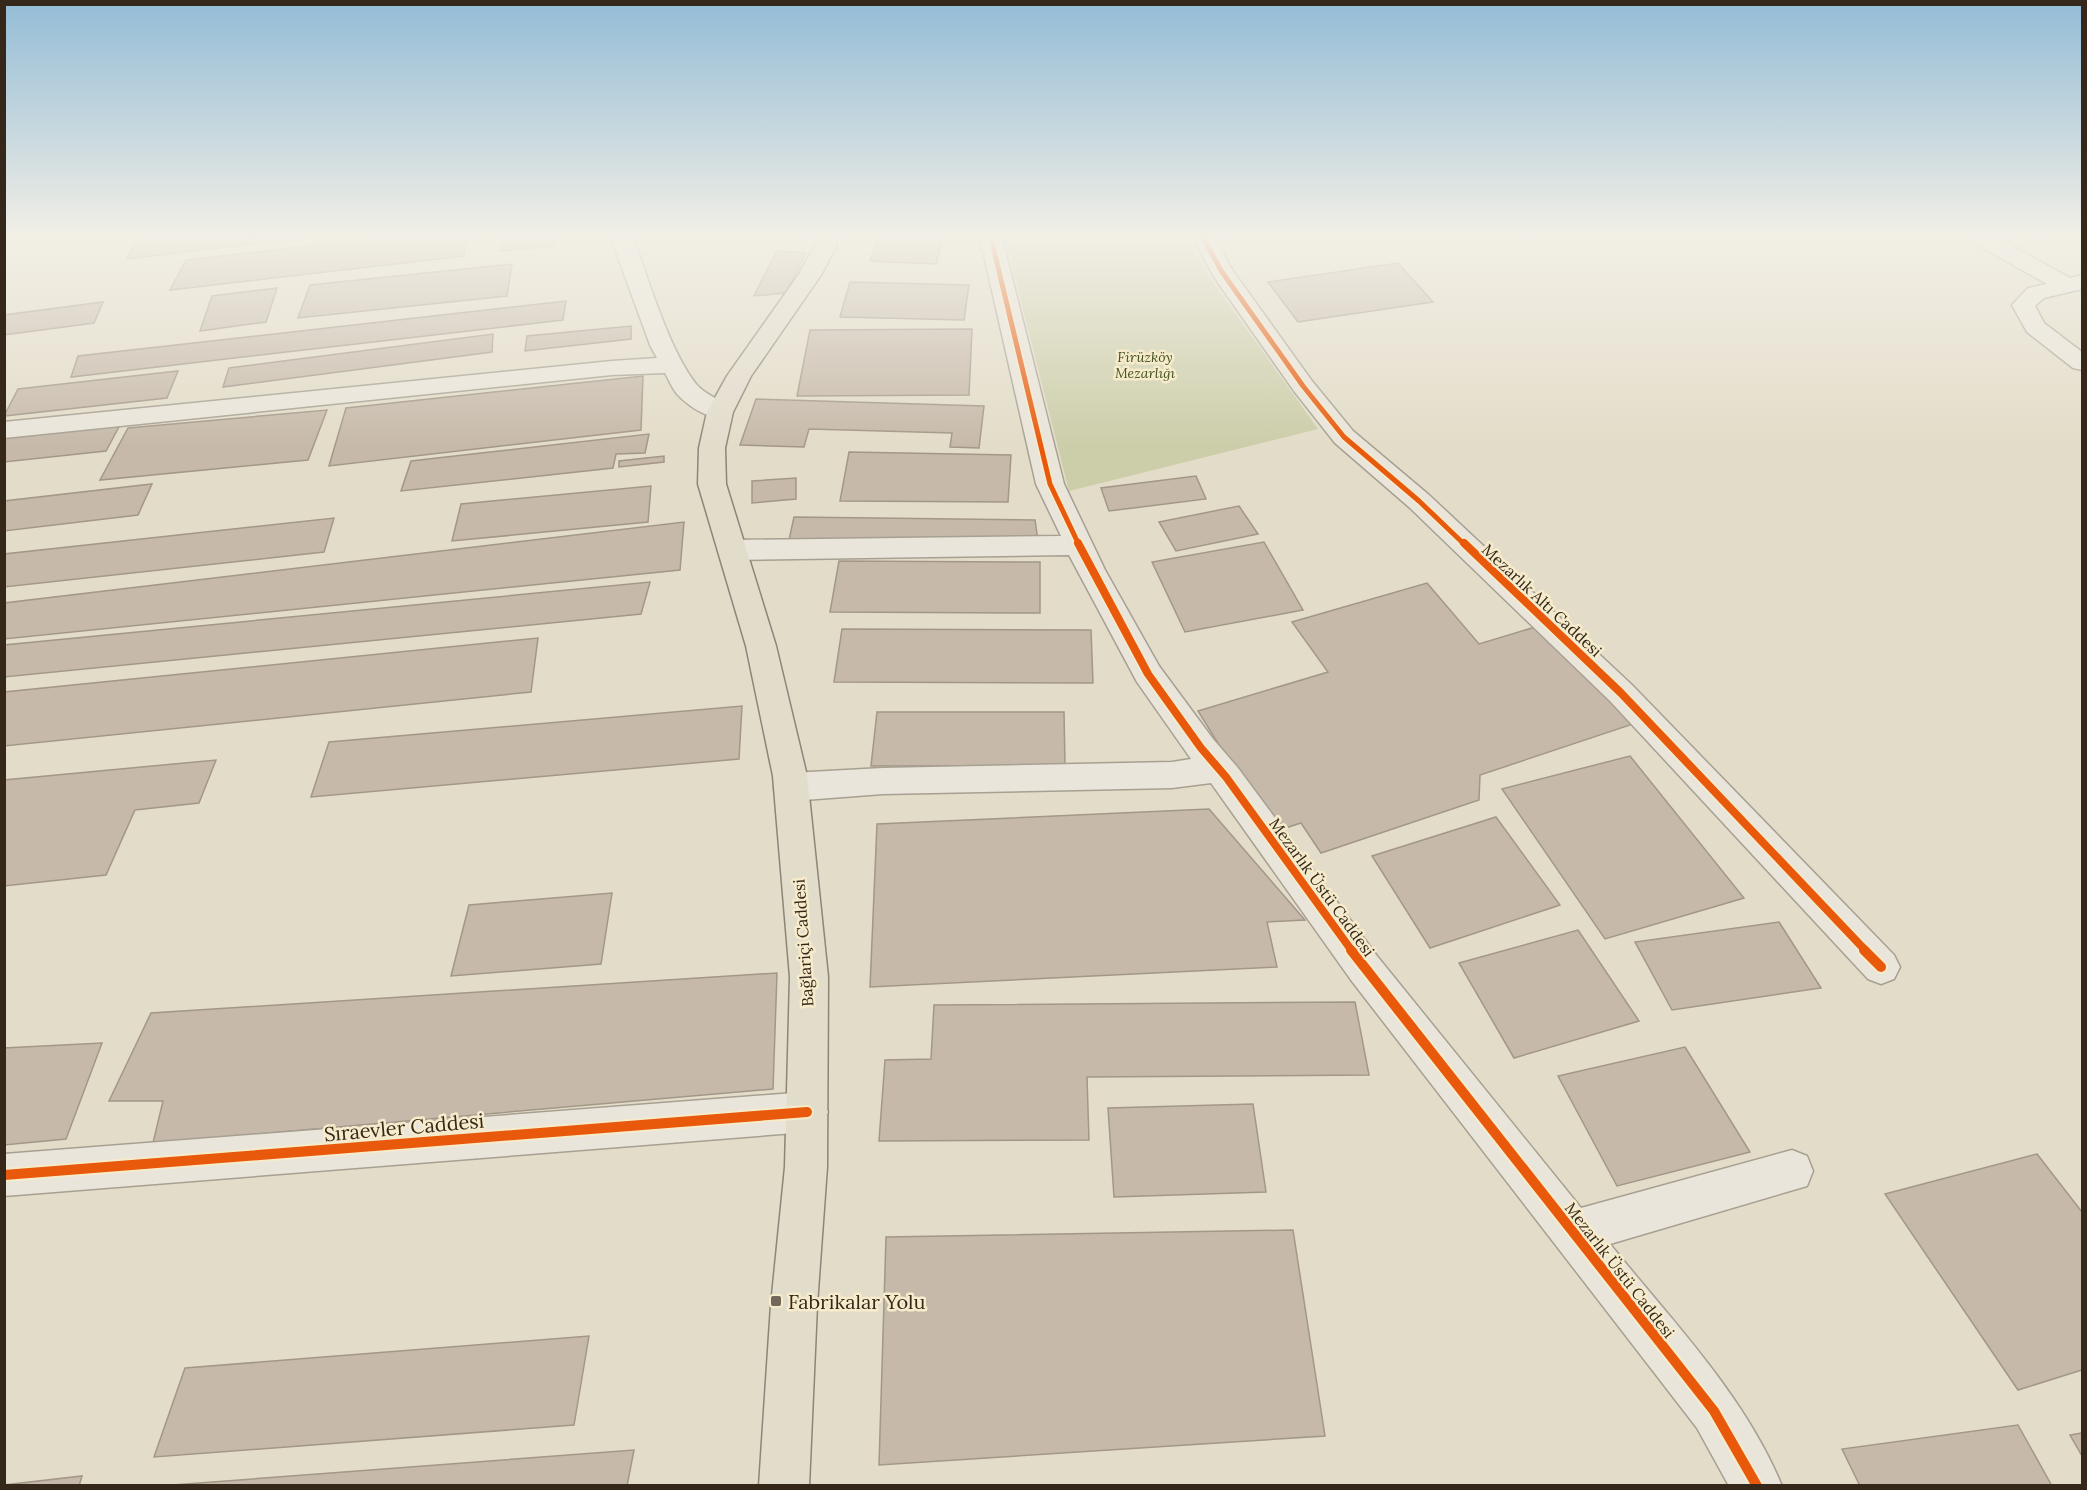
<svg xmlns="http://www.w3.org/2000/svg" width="2087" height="1490" font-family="Lora,serif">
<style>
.cemetery{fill:#cccda9}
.building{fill:#c6b9a9;stroke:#a39788;stroke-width:1.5}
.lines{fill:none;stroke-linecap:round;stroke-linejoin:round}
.minor-casing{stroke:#a7a092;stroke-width:3}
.major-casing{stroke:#8d8578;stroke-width:3}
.minor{fill:#eae5da;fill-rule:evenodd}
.major{fill:#e2dccb;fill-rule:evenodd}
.cycleway-far2-casing{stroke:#f6ebcb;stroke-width:8}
.cycleway-far1-casing{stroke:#f6ebcb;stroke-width:11}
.cycleway-casing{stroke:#f6ebcb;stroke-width:14}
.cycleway-far2{stroke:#e8590c;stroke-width:5}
.cycleway-far1{stroke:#e8590c;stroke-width:8}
.cycleway{stroke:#e8590c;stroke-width:10}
.poi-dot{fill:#726758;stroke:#f6ebcb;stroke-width:2}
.labels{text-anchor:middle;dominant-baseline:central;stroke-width:5;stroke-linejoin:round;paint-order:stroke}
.far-park-label{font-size:14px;font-style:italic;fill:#445221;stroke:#f6ebcb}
.street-label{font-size:16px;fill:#35281b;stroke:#f6ebcb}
.near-street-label{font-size:20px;fill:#35281b;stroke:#f6ebcb}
.near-poi-label{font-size:20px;fill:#35281b;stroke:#f6ebcb;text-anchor:start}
</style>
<rect width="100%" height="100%" fill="#e3dcc8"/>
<polygon class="cemetery" points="1005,238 1188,238 1208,275 1318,429 1069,491"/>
<g class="building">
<polygon points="158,238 301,238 127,259 136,241"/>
<polygon points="378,238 467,238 464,256 170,290 186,260"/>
<polygon points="556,238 554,246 500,251 503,239"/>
<polygon points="878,238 943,238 936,264 870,261"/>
<polygon points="777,251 806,253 786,293 754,296"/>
<polygon points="1398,263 1433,302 1298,322 1268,282"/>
<polygon points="512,264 507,296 298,318 310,285"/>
<polygon points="850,282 969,285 964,320 840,317"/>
<polygon points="277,288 266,322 200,331 212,296"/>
<polygon points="566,301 563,320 71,377 78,356"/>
<polygon points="103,302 94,323 4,335 4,315"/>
<polygon points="631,326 631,339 525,351 527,336"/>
<polygon points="972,329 969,395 797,396 810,330"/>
<polygon points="493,334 492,352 223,387 229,368"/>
<polygon points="178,371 167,398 4,416 18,389"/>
<polygon points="643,376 641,430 329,466 346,408"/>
<polygon points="756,399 984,406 979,448 950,447 952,433 809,429 804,447 740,445"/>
<polygon points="327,410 308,460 100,480 128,428"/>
<polygon points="120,425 106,451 4,462 4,436"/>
<polygon points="649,434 645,453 616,454 613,468 401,491 411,461"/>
<polygon points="849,452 1011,455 1008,502 840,501"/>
<polygon points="664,456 664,462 619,467 619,461"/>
<polygon points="1196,476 1206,499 1109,511 1101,488"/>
<polygon points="796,478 796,499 752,503 752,481"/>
<polygon points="152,484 138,515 4,531 4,501"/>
<polygon points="651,486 648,522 452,541 461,504"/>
<polygon points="1239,506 1258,534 1176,551 1159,522"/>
<polygon points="794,517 1035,520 1038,541 789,540"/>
<polygon points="334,518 324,552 4,587 4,554"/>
<polygon points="684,522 680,570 4,639 4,603"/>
<polygon points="1264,542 1303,610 1185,632 1152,562"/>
<polygon points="839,561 1040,562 1040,613 830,612"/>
<polygon points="650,582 641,614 4,677 4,645"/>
<polygon points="1427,583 1479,644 1545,624 1636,723 1480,775 1479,800 1321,853 1301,823 1273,832 1198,711 1328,672 1292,622"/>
<polygon points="842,629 1091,630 1093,683 834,682"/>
<polygon points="538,638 531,692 4,746 4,692"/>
<polygon points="742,706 739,759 311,797 329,742"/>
<polygon points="877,712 1064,712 1065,766 871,766"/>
<polygon points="1630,756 1744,898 1605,939 1502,789"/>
<polygon points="216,760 199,803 135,810 106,875 4,886 4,780"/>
<polygon points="1209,809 1305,920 1267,922 1277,967 870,987 877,824"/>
<polygon points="1496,817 1560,905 1430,948 1372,856"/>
<polygon points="612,893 601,964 451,976 469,905"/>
<polygon points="1779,922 1821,988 1672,1010 1635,942"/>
<polygon points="1578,930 1639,1021 1514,1058 1459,963"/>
<polygon points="777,973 773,1089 153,1143 163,1101 109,1101 151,1013"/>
<polygon points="1355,1002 1369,1075 1087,1077 1089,1140 879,1141 885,1060 931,1059 934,1005"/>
<polygon points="102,1043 66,1139 4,1145 4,1048"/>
<polygon points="1685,1047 1750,1152 1617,1186 1558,1076"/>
<polygon points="1253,1104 1266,1192 1114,1197 1108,1108"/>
<polygon points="2037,1154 2082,1212 2082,1370 2018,1390 1885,1194"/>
<polygon points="1293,1230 1325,1436 879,1465 886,1237"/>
<polygon points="589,1336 574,1425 154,1457 185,1368"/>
<polygon points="2018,1425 2052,1486 1860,1486 1842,1449"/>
<polygon points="2082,1433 2082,1456 2070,1435"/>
<polygon points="634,1450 627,1486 159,1486"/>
<polygon points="82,1476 79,1486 4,1486 4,1485"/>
</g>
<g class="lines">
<g class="minor-casing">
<g id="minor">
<path d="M611,238H633C650,282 668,348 696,384C705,396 724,399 733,412L729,417C712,422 689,407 677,394C672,388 669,380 665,373L612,375L4,438V422L612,361L657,358L650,345Z"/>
<path d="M980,238H1002L1064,484L1105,570L1159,666L1213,739L1238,768L1377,956L1581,1208L1792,1150L1807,1156L1813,1171L1807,1186L1610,1244C1671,1320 1744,1394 1782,1486H1729L1697,1428L1351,980L1211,783L1172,788L883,794L791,801L779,797L774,787L779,777L791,773L883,768L1172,762L1191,759L1137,682L1069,555L732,560L722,557L718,550L722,543L732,540L1061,536L1036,484Z"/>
<polygon points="1193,238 1214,238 1233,271 1312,381 1353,431 1429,495 1632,685 1894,955 1900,967 1894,979 1881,984 1868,979 1610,701 1409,507 1335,443 1294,391 1214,277"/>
<polygon points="1972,238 1998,238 2070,278 2082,275 2082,289 2044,298 2035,306 2044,323 2082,352 2082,370 2073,368 2027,332 2012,305 2028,288 2047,284 1974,243"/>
<polygon points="807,1092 822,1098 828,1112 822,1126 807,1132 4,1196 4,1154"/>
</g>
</g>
<g class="major-casing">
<polygon id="major" points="816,238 838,238 836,247 821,275 751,376 733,412 725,448 726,484 776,646 807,776 828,977 827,1167 817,1305 809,1486 759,1486 771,1305 785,1167 790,977 773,776 746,646 698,484 699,448 707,412 727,376 799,274 814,247"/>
</g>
<use href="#minor" class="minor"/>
<use href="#major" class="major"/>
<g class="cycleway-far2-casing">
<g id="cycleway-far2">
<polyline points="991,238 1050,484 1079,545"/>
<polyline points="1203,238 1222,272 1303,386 1344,437 1419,501 1465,545"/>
</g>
</g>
<g class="cycleway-far1-casing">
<g id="cycleway-far1">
<polyline points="1078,543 1148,674 1201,748 1226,777 1352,951"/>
<polyline points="1464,543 1621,693 1866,951"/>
</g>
</g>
<g class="cycleway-casing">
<g id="cycleway">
<polyline points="1351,950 1714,1411 1757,1486"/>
<polyline points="1864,950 1881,967"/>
<polyline points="4,1175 807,1112"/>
</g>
</g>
<use href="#cycleway-far2" class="cycleway-far2"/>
<use href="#cycleway-far1" class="cycleway-far1"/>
<use href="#cycleway" class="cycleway"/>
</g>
<linearGradient id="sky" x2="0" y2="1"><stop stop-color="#93bcd6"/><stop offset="0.53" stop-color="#f2efe6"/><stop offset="1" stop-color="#f2efe6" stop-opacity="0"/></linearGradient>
<rect width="2087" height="447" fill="url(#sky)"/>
<rect class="poi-dot" x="770" y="1295" width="12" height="12" rx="3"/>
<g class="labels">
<g class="far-park-label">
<text x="1145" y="357">Firüzköy<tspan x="1145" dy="16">Mezarlığı</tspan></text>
</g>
<g class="street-label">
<text transform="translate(1542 600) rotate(43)">Mezarlık Altı Caddesi</text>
<text transform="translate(1322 887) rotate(54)">Mezarlık Üstü Caddesi</text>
<text transform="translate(803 943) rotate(-94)">Bağlariçi Caddesi</text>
<text transform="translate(1620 1270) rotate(52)">Mezarlık Üstü Caddesi</text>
</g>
<g class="near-street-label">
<text transform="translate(404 1127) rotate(-5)">Sıraevler Caddesi</text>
</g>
<g class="near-poi-label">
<text x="788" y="1301">Fabrikalar Yolu</text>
</g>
</g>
<rect width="2087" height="1490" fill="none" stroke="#35281b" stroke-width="12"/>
</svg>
